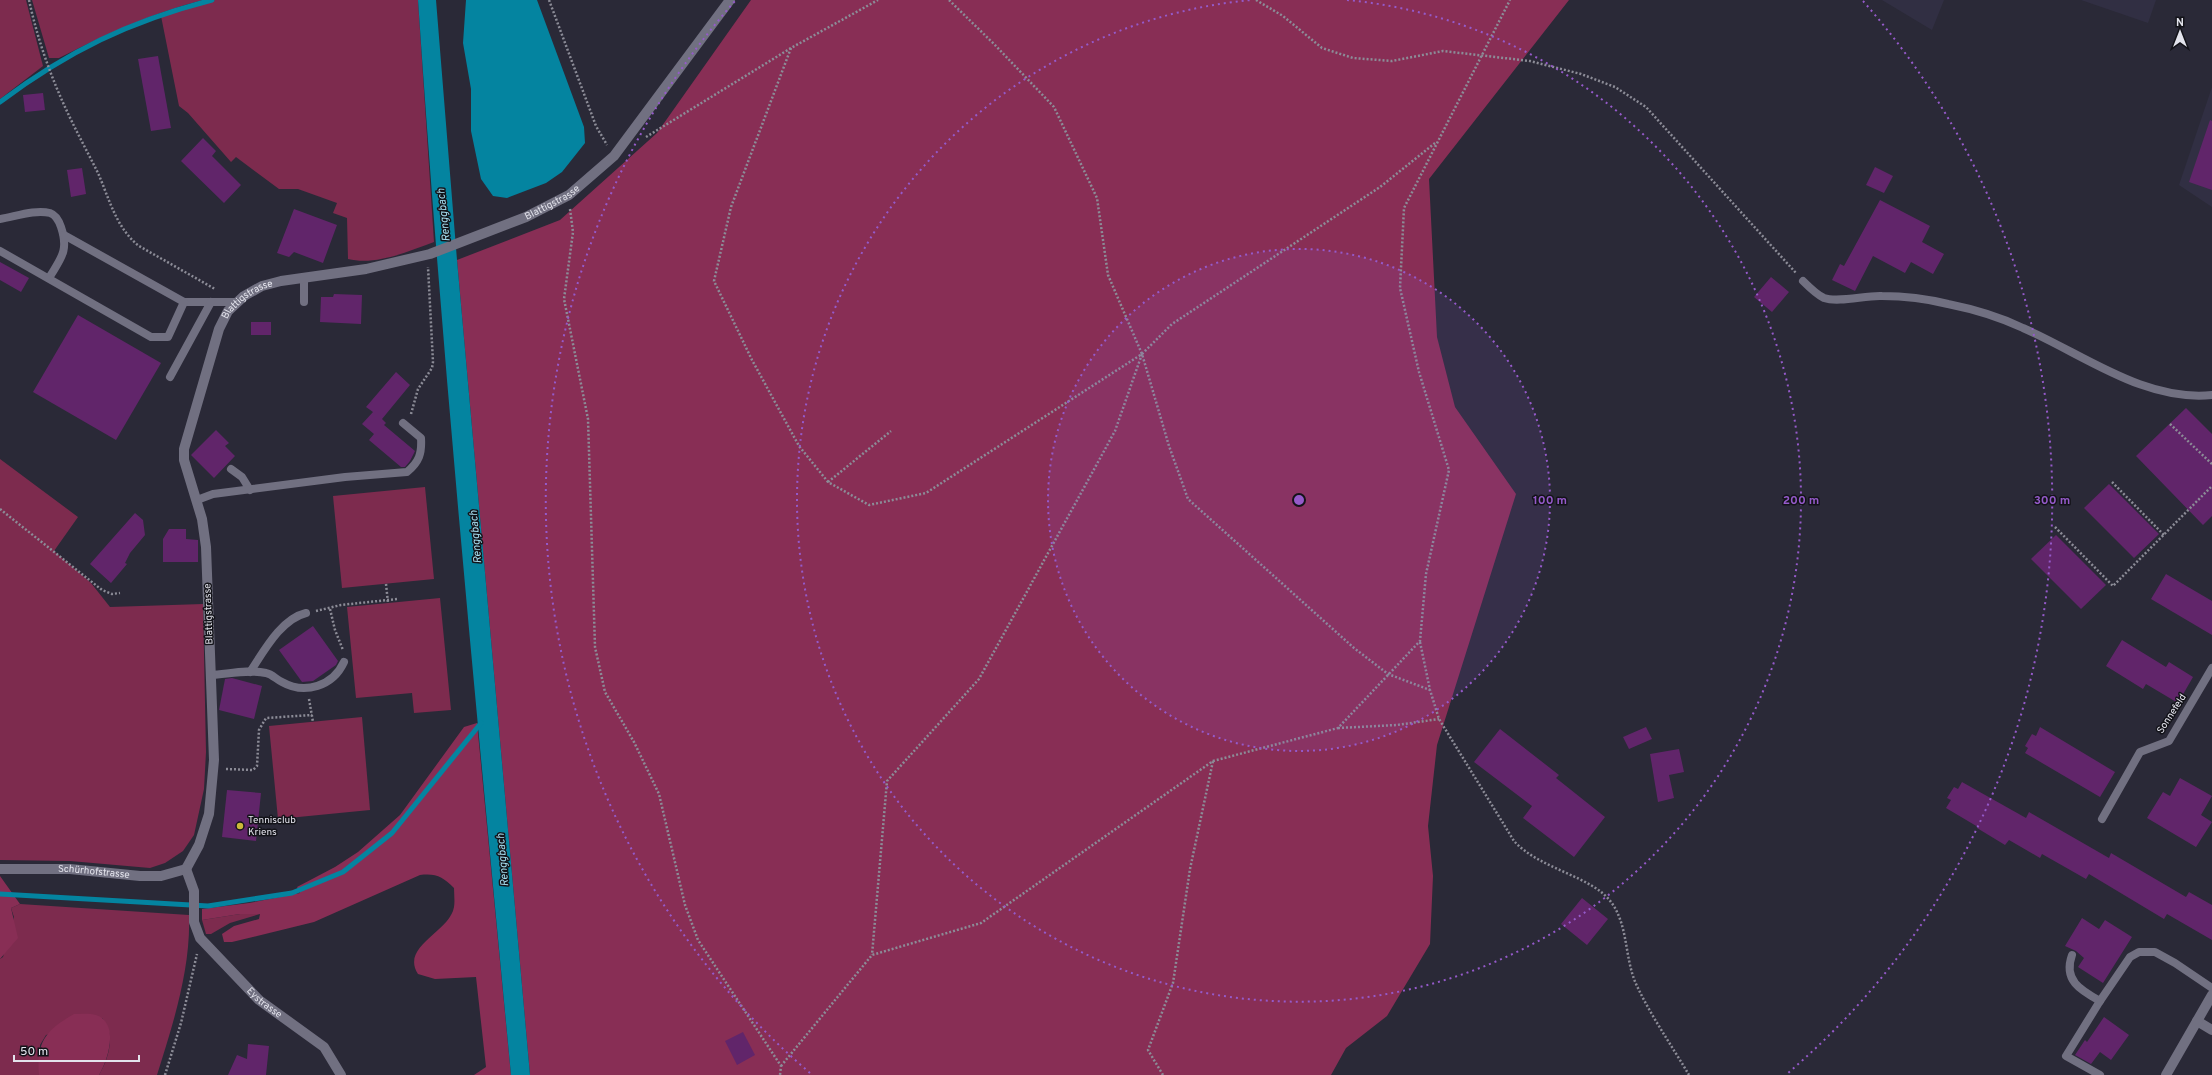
<svg xmlns="http://www.w3.org/2000/svg" width="2212" height="1075" font-family="Overpass,sans-serif">
<style>
.built{fill:#312f43}
.green{fill:#7d2b4e}
.forest{fill:#882e55}
.water{fill:#0484a0}
.lines{fill:none;stroke-linecap:round;stroke-linejoin:round}
.stream{stroke:#0484a0;stroke-width:5}
.building{fill:#61256a}
.path{stroke:#8c8c97;stroke-width:2.5;stroke-dasharray:2 2;stroke-linecap:butt}
.service{stroke:#717081;stroke-width:8}
.minor{stroke:#717081;stroke-width:10}
.tertiary{stroke:#717081;stroke-width:10}
.ring{fill:none;stroke:#955aca;stroke-width:2;stroke-dasharray:2 4}
.poi-dot{fill:#ccb938;stroke:#131319;stroke-width:1.5}
.labels{text-anchor:middle;dominant-baseline:central;stroke-width:3;stroke-linejoin:round;paint-order:stroke}
.street-label{font-size:10px;fill:#e3e3ec;stroke:#131319}
.poi-label{font-size:10px;fill:#e3e3ec;stroke:#131319;text-anchor:start}
.water-label{font-size:11px;font-style:italic;fill:#a7e0f2;stroke:#131319}
.centre{fill:#955aca;stroke:#131319;stroke-width:2}
.ring-label{font-size:12px;text-anchor:middle;font-weight:bold;fill:#955aca;stroke:#131319;stroke-width:3;stroke-linejoin:round;paint-order:stroke}
</style>
<rect width="100%" height="100%" fill="#2a2937"/>
<g class="built">
<polygon points="1882,0 1944,0 1932,30"/>
<polygon points="2081,0 2156,0 2148,23"/>
<polygon points="2212,87 2212,207 2179,185"/>
</g>
<g class="green">
<polygon points="0,0 26,0 43,66 0,99"/>
<path d="M32,0H203C152,13 106,34 59,58H49Z"/>
<path d="M215,0H418L434,242C409,251 376,266 348,259L347,218L333,213L337,203L298,189H279L236,157L231,162L188,113L179,106L161,16Z"/>
<polygon points="0,459 78,517 54,551 91,583 110,607 203,604 206,752 204,789 194,835 183,851 165,863 150,868 70,861 0,860"/>
<polygon points="425,487 434,579 342,588 333,496"/>
<polygon points="440,598 451,710 414,713 412,693 356,698 347,607"/>
<polygon points="362,717 370,810 278,819 269,726"/>
<path d="M20,904L189,915C191,969 173,1024 157,1075H99C109,1058 116,1034 102,1018L46,1035L40,1045L39,1075H0V959L3,957L14,917L11,908Z"/>
<polygon points="240,914 260,914 230,923 211,934 206,934 202,920"/>
</g>
<g class="forest">
<polygon points="751,0 1569,0 1429,179 1437,337 1455,407 1516,494 1437,745 1428,826 1433,876 1430,944 1387,1016 1346,1048 1331,1075 530,1075 457,260 560,220 657,133"/>
<path d="M477,723L511,1075H474L486,1067L476,977L435,979L418,974C400,946 450,932 454,907C455,901 454,894 454,888C443,877 436,873 420,875L314,922L232,942H224L222,934L234,926L259,919L260,914H240L202,920V909L249,903L300,893L297,887L335,867L358,852L400,815L464,727Z"/>
<polygon points="0,876 20,904 11,908 18,938 0,959"/>
<path d="M74,1014C80,1014 90,1013 96,1015C120,1023 108,1060 99,1075H39C36,1042 46,1030 74,1014Z"/>
</g>
<g class="water">
<path d="M418,0H436L457,260L530,1075H511C477,717 442,359 418,0Z"/>
<polygon points="466,0 537,0 584,127 585,143 562,172 546,183 507,198 493,196 481,179 471,131 471,89 463,43"/>
</g>
<g class="lines">
<g class="stream">
<path d="M0,102C68,51 130,21 212,0"/>
<polyline points="0,894 208,906 292,893 343,872 392,833 481,723"/>
</g>
</g>
<g class="building">
<polygon points="158,56 171,128 151,131 138,59"/>
<polygon points="43,93 45,110 25,112 23,95"/>
<polygon points="2210,120 2212,121 2212,190 2189,182"/>
<polygon points="203,138 216,151 212,156 241,185 224,203 181,161"/>
<polygon points="1875,167 1893,176 1884,193 1866,185"/>
<polygon points="82,168 86,194 71,197 67,170"/>
<polygon points="1880,200 1930,226 1922,242 1944,254 1933,274 1911,262 1905,273 1873,256 1855,291 1832,280 1840,264 1844,266"/>
<polygon points="294,209 337,225 323,263 294,252 289,257 277,253"/>
<polygon points="0,262 29,278 21,292 0,280"/>
<polygon points="1771,277 1789,292 1772,312 1754,297"/>
<polygon points="334,294 362,295 361,324 320,322 321,297 333,297"/>
<polygon points="78,315 161,363 116,440 33,392"/>
<rect x="251" y="322" width="20" height="13"/>
<polygon points="396,372 410,385 382,419 386,423 384,425 415,451 410,461 405,467 401,467 369,440 374,434 362,424 373,412 366,407"/>
<polygon points="2186,408 2212,434 2212,516 2203,525 2136,456"/>
<polygon points="216,430 229,443 225,446 235,456 214,478 191,455"/>
<polygon points="2109,484 2159,534 2134,558 2084,508"/>
<polygon points="135,513 143,520 145,535 130,553 125,563 127,564 111,583 90,564"/>
<polygon points="169,529 186,529 186,539 198,540 198,562 163,562 163,539"/>
<polygon points="2056,535 2106,585 2081,609 2031,559"/>
<polygon points="2166,574 2212,601 2212,635 2151,599"/>
<polygon points="313,626 338,661 336,665 313,681 302,682 279,650"/>
<polygon points="2122,640 2166,667 2169,662 2193,677 2178,703 2146,684 2143,689 2106,666"/>
<polygon points="232,678 262,686 254,719 219,710 225,679"/>
<polygon points="1646,727 1652,739 1629,749 1623,737"/>
<polygon points="2040,727 2115,772 2100,797 2025,753 2028,748 2025,746 2032,734 2036,736"/>
<polygon points="1500,729 1559,775 1556,778 1605,817 1574,857 1523,818 1532,806 1474,762"/>
<polygon points="1679,749 1684,772 1669,775 1674,798 1658,802 1650,754"/>
<polygon points="2180,778 2212,796 2201,815 2212,822 2196,847 2147,818 2163,792 2170,796"/>
<polygon points="1962,782 2026,818 2029,812 2109,858 2111,853 2186,897 2189,892 2212,905 2212,940 2167,914 2164,919 2089,874 2086,879 2042,854 2040,858 2009,840 2005,845 1977,828 1978,827 1946,808 1951,800 1947,798 1954,787 1958,789"/>
<polygon points="227,790 261,793 256,841 222,837"/>
<polygon points="1582,898 1608,919 1587,945 1561,924"/>
<polygon points="2082,918 2099,929 2105,920 2132,937 2103,983 2078,967 2084,958 2076,951 2065,946"/>
<polygon points="2104,1017 2129,1035 2111,1060 2100,1052 2091,1064 2075,1055 2085,1040 2087,1042"/>
<polygon points="743,1032 755,1055 737,1065 725,1041"/>
<polygon points="248,1044 269,1046 266,1075 228,1075 237,1055 247,1059"/>
</g>
<g class="lines">
<g class="path">
<path d="M29,0C37,37 49,72 65,107C75,129 87,151 98,173C109,198 116,228 139,246L215,289"/>
<polyline points="549,0 596,126 607,145"/>
<polyline points="949,0 994,44 1054,107 1097,198 1108,275 1142,354 1169,446 1188,499 1354,648 1388,674 1430,690"/>
<polyline points="1256,0 1283,16 1322,48 1353,58 1392,61 1443,51 1530,61 1581,74 1615,87 1646,107 1796,273"/>
<polyline points="791,48 731,207 714,281 752,360 799,446 828,482 869,505 926,493 1142,354 1115,431 979,679 887,781 872,955"/>
<polyline points="646,137 791,48 878,0"/>
<polyline points="570,209 573,232 564,299 588,419 595,647 605,692 634,742 659,794 685,905 698,940 781,1066 780,1075"/>
<polyline points="1142,354 1172,324 1380,187 1435,143"/>
<polyline points="411,414 418,389 432,368 433,362 428,267"/>
<polyline points="2170,424 2212,464"/>
<polyline points="828,482 891,431"/>
<polyline points="2112,482 2164,535"/>
<polyline points="0,509 102,590 112,594 120,593"/>
<polyline points="2055,527 2113,586 2212,486"/>
<polyline points="386,584 388,603"/>
<polyline points="330,609 335,630 343,650"/>
<polyline points="316,611 341,605 397,599"/>
<path d="M1420,642L1430,690L1439,719L1514,841C1539,869 1592,876 1611,902C1629,926 1624,959 1637,986C1651,1016 1672,1046 1689,1075"/>
<polyline points="309,699 313,722"/>
<polyline points="1338,728 1397,725 1439,719"/>
<polyline points="226,769 253,770 257,766 259,730 266,718 312,715"/>
<polyline points="781,1066 872,955 981,923 1213,761 1338,728 1420,641 1426,574 1449,470 1419,372 1400,288 1404,208 1510,0"/>
<polyline points="165,1075 181,1023 197,954"/>
<polyline points="1163,1075 1148,1050 1173,983 1190,869 1213,761"/>
</g>
<g class="service">
<path d="M0,219C14,217 35,209 50,213C56,215 59,221 61,227C69,251 61,258 49,278"/>
<polyline points="64,235 184,302 237,302"/>
<polyline points="0,251 151,337 168,337 184,302"/>
<path d="M1803,281C1809,287 1817,295 1824,298C1839,303 1866,295 1882,296C1903,296 1928,299 1948,304C1973,309 2000,317 2023,328C2083,354 2144,402 2212,395"/>
<polyline points="304,302 304,277"/>
<polyline points="170,377 211,302"/>
<polyline points="231,469 242,477 250,490"/>
<path d="M197,500L213,494L345,477L407,472C419,462 422,454 421,438L403,423"/>
<path d="M250,672C264,651 281,619 306,613"/>
<path d="M211,675C228,674 249,669 266,673C272,674 277,680 282,682C305,695 333,686 344,662"/>
<polyline points="2102,819 2140,752 2169,741 2212,668"/>
<path d="M2072,955C2063,980 2080,990 2100,1001"/>
<polyline points="2100,1075 2066,1056 2100,1001 2130,957 2139,952 2155,952 2175,963 2212,988"/>
</g>
<g class="minor">
<path id="s1" d="M0,869H70L140,876H161L186,869"/>
<path id="s2" d="M186,869L199,845L209,814L214,760L206,547L202,519L184,460V449L219,329L228,311L244,296L262,286L281,281L366,269L430,254L526,217L569,195L614,156L730,0"/>
<path id="s3" d="M186,869L194,891V922L200,938L259,1000L324,1047L341,1075"/>
<polyline points="2197,1021 2212,1030"/>
</g>
<polyline class="tertiary" points="2166,1075 2212,995"/>
</g>
<circle cx="1299" cy="500" r="251" fill="#955aca" fill-opacity=".12"/>
<g class="ring">
<circle cx="1299" cy="500" r="251"/>
<path d="M1347 0A502 502 0 1 1 1251 0"/>
<path d="M810 1073A753 753 0 0 1 735 1M1863 1A753 753 0 0 1 1788 1073"/>
</g>
<circle class="poi-dot" cx="240" cy="826" r="4"/>
<g class="labels">
<g class="street-label">
<text stroke="none"><textPath href="#s2" startOffset="920">Blattigstrasse</textPath></text>
<text stroke="none"><textPath href="#s2" startOffset="596">Blattigstrasse</textPath></text>
<text transform="translate(209 614) rotate(-92)">Blattigstrasse</text>
<text transform="translate(2172 714) rotate(-57)">Sonnefeld</text>
<text stroke="none"><textPath href="#s1" startOffset="94">Schürhofstrasse</textPath></text>
<text stroke="none"><textPath href="#s3" startOffset="163">Eystrasse</textPath></text>
</g>
<g class="poi-label">
<text x="248" y="820">Tennisclub<tspan x="248" dy="12">Kriens</tspan></text>
</g>
<g class="water-label">
<text transform="translate(444 215) rotate(-96)">Renggbach</text>
<text transform="translate(476 537) rotate(-95)">Renggbach</text>
<text transform="translate(503 860) rotate(-95)">Renggbach</text>
</g>
</g>
<circle cx="1299" cy="500" r="6" class="centre"/>
<g class="ring-label">
<text x="1550" y="504">100 m</text>
<text x="1801" y="504">200 m</text>
<text x="2052" y="504">300 m</text>
</g>
<g transform="translate(2180 32)" stroke="#131319" stroke-width="3" paint-order="stroke">
<path d="M0-3L7 15L0 10L-7 15Z" fill="#e3e3ec"/>
<text y="-6" font-size="11" font-weight="bold" text-anchor="middle" fill="#e3e3ec">N</text>
</g>
<path d="M14 1055v6h125v-6" fill="none" stroke="#e3e3ec" stroke-width="2"/>
<text x="20" y="1055" font-size="12" fill="#e3e3ec" stroke="#131319" stroke-width="3" paint-order="stroke">50 m</text>
</svg>
